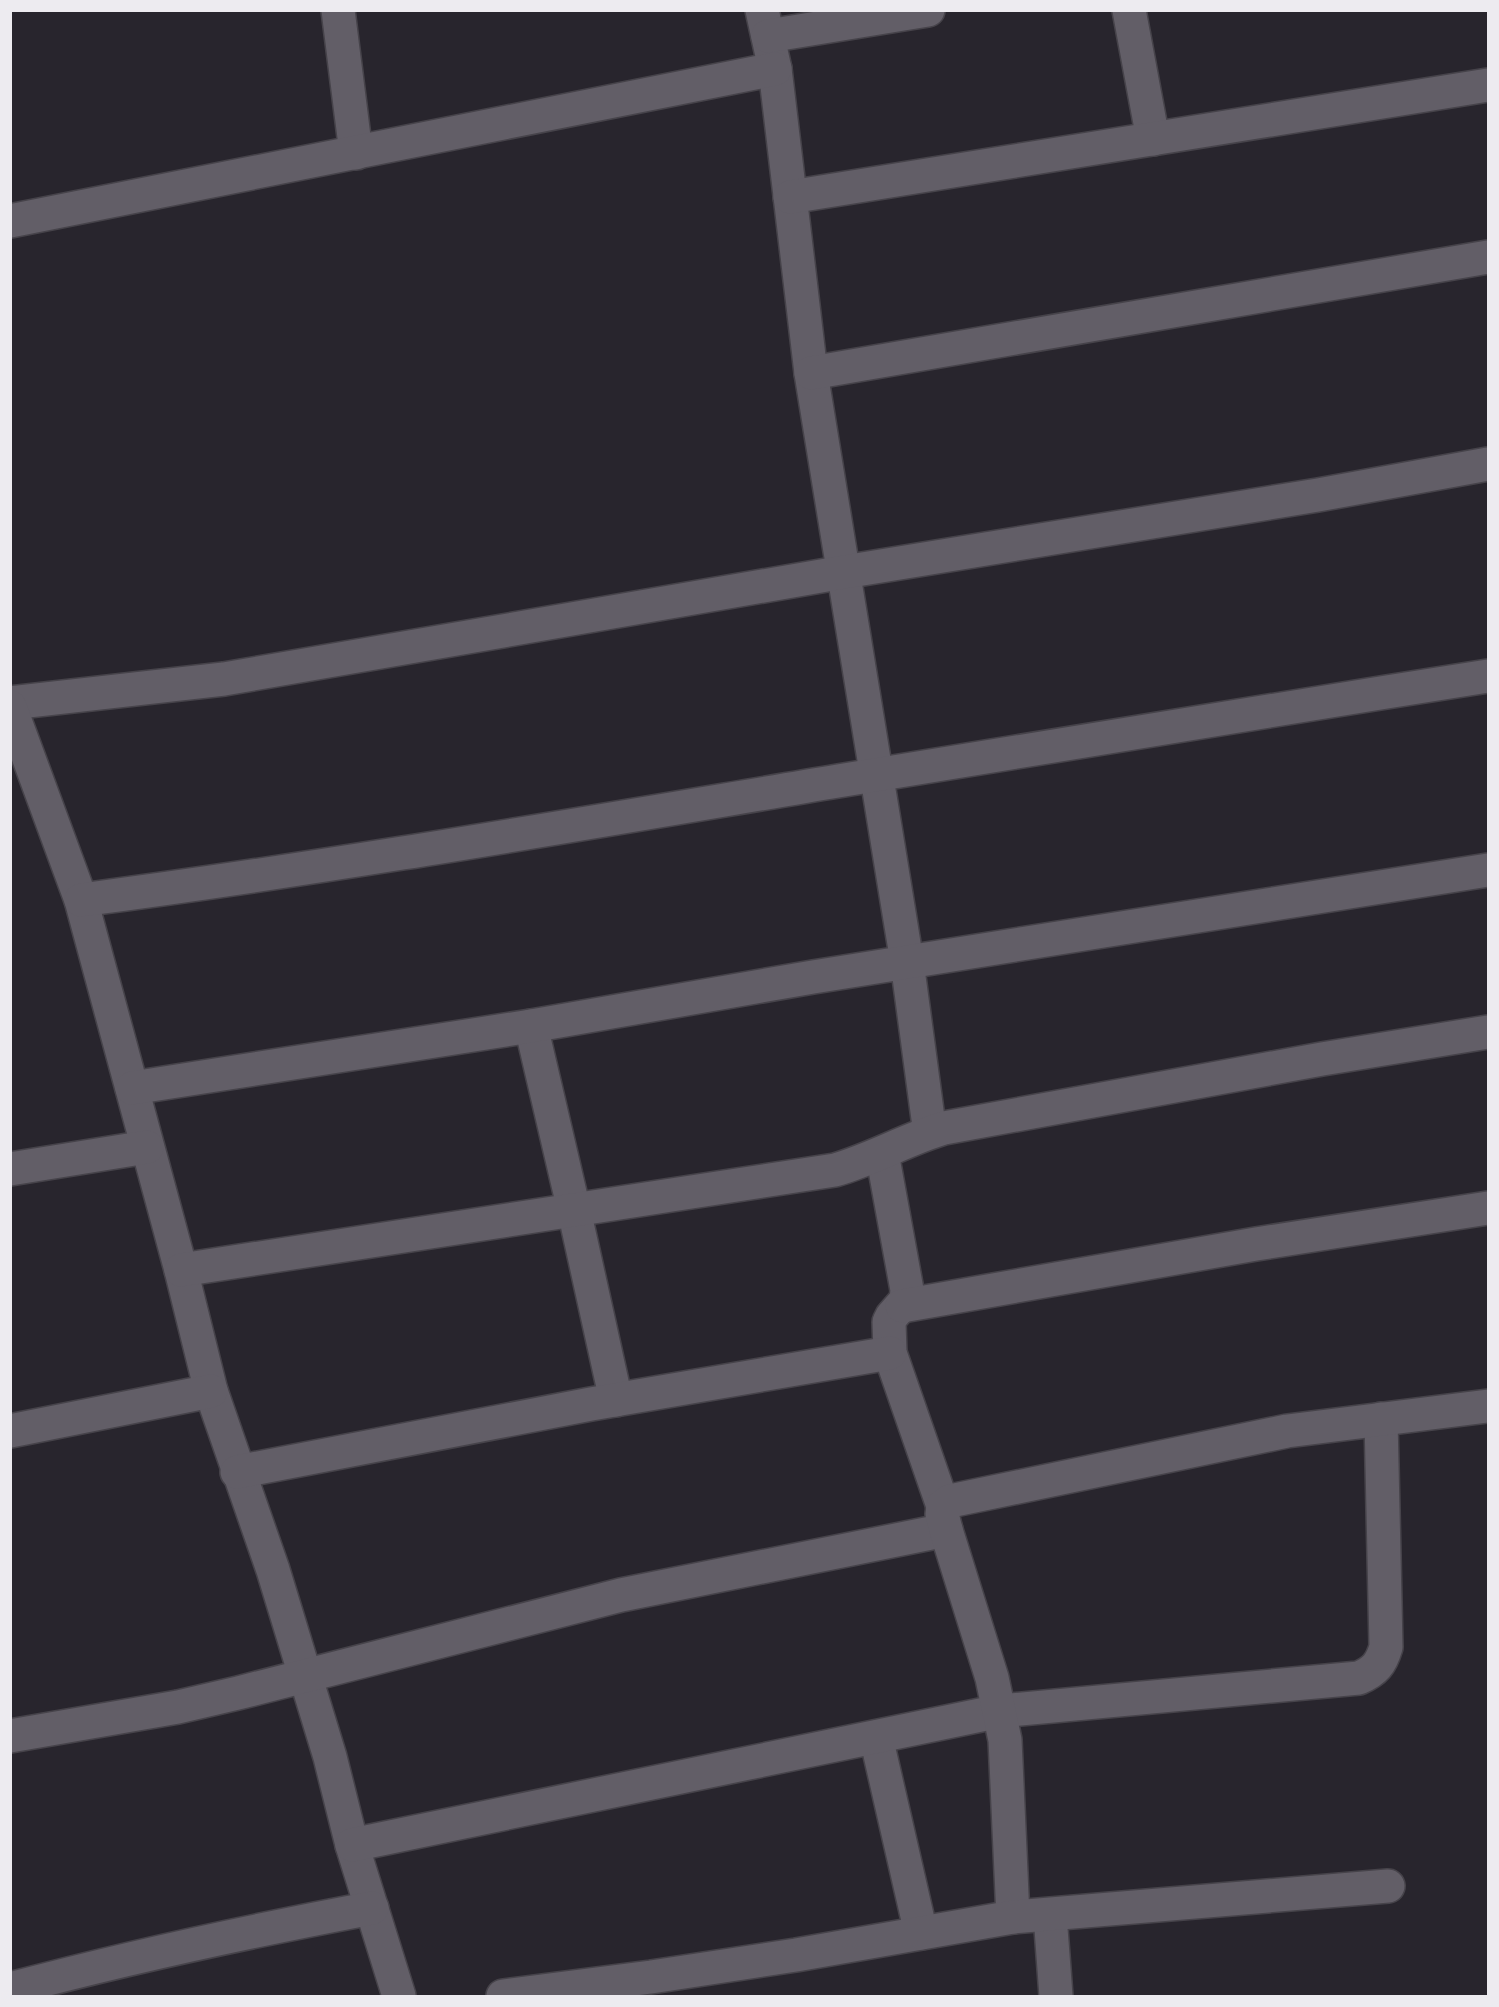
<svg xmlns="http://www.w3.org/2000/svg" width="1499" height="2007" font-family="'Work Sans',sans-serif">
<style>
.lines{fill:none;stroke-linecap:round;stroke-linejoin:round}
.street-casing{stroke:#46434a;stroke-width:36}
.street{stroke:#625e67;stroke-width:33}
</style>
<rect width="100%" height="100%" fill="#28252d"/>
<g class="lines">
<g class="street-casing">
<g id="street">
<polyline points="338,10 356,153"/>
<polyline points="762,10 775,69 811,373 907,962 929,1126 924,1134"/>
<polyline points="1129,10 1153,139"/>
<polyline points="768,36 928,10"/>
<polyline points="790,197 1488,85"/>
<polyline points="10,221 775,69"/>
<polyline points="811,373 1488,257"/>
<polyline points="10,703 224,679 844,572 1318,495 1488,464"/>
<polyline points="10,707 81,900 181,1270 211,1391 273,1570 305,1675 330,1757 352,1845 399,1996"/>
<path d="M81,900C334,867 586,823 838,781C1054,745 1271,710 1488,676"/>
<polyline points="531,1026 574,1210 616,1400"/>
<polyline points="132,1088 531,1026 813,977 1488,870"/>
<polyline points="882,1153 907,1290 906,1300 892,1316 889,1322 890,1353 943,1506"/>
<polyline points="10,1169 147,1147"/>
<path d="M181,1270L835,1170C873,1159 907,1139 944,1128L1322,1059L1488,1032"/>
<polyline points="902,1306 1256,1244 1488,1208"/>
<polyline points="10,1431 211,1391"/>
<polyline points="237,1472 591,1404 890,1353"/>
<polyline points="10,1736 178,1707 238,1693 621,1595 946,1530"/>
<polyline points="876,1737 921,1933"/>
<path d="M352,1845L1000,1711L1359,1678C1375,1671 1381,1664 1386,1647L1381,1419"/>
<polyline points="1050,1915 1056,1996"/>
<polyline points="1013,1917 1005,1740 992,1678 946,1530 942,1514 943,1506 950,1501 1287,1431 1488,1406"/>
<path d="M10,1989C130,1957 250,1931 372,1908"/>
<polyline points="503,1996 651,1977 796,1955 1013,1917 1388,1886"/>
</g>
</g>
<use href="#street" class="street"/>
</g>
<rect width="1499" height="2007" fill="none" stroke="#edebf0" stroke-width="24"/>
</svg>
